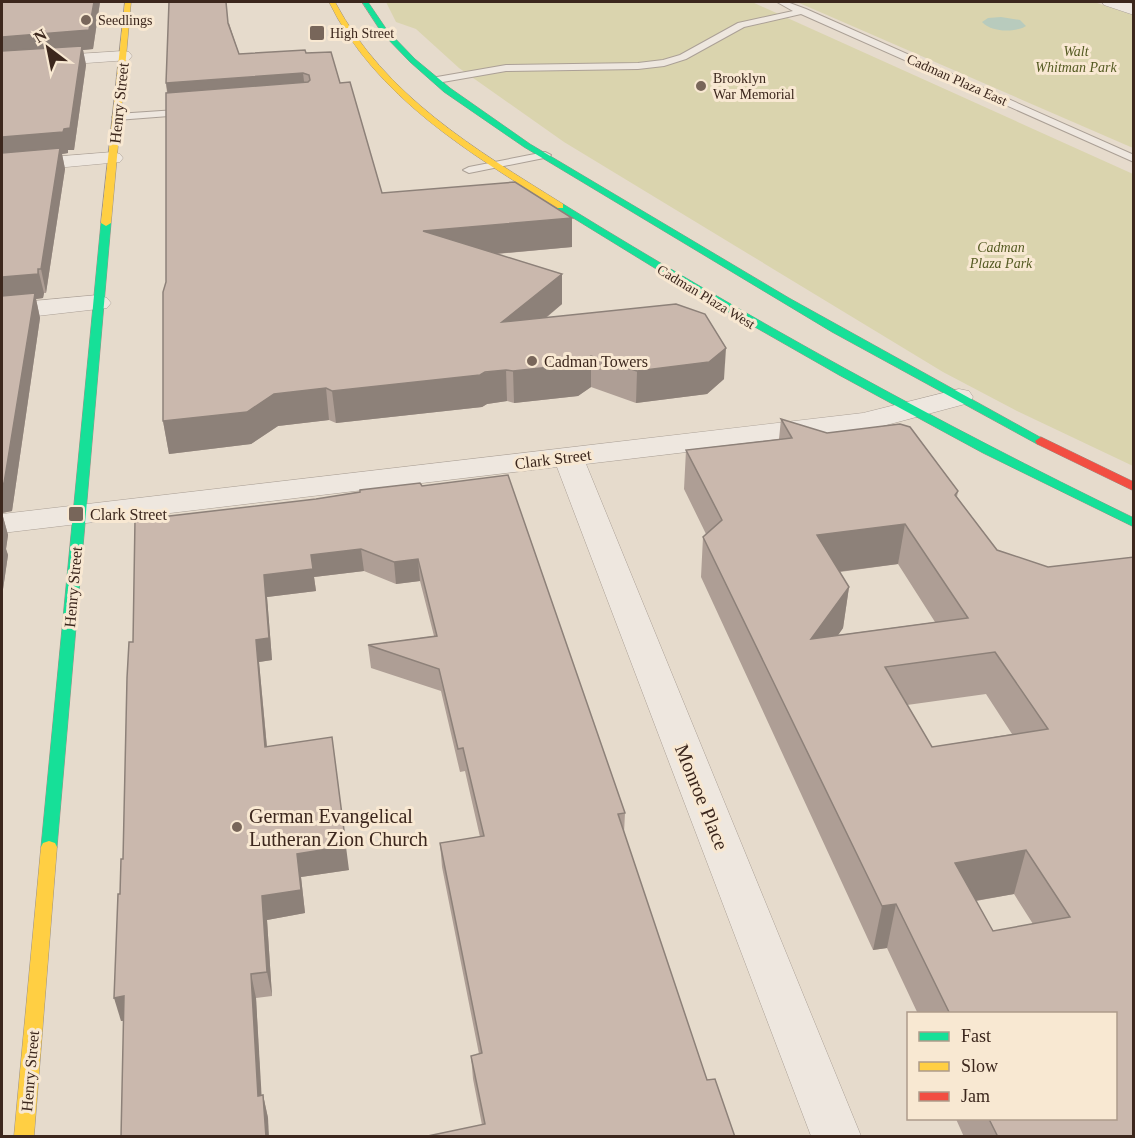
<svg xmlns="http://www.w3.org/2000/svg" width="1135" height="1138" font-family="Georgia,serif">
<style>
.green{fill:#dad4ae}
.water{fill:#b8cbbd}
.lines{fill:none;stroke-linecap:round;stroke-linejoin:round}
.lane-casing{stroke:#aba096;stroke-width:2}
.street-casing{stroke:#aba096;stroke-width:1}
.fast-casing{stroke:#9b9086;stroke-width:1}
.slow-casing{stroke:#9b9086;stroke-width:1}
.jam-casing{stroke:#9b9086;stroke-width:1}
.lane{fill:#eee7df;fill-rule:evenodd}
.street{fill:#eee7df;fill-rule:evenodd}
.fast{fill:#16e098;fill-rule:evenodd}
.slow{fill:#ffcf43;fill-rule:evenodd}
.jam{fill:#f24e42;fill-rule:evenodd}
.wall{fill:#ae9e95;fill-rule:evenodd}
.shaded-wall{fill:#8d8179}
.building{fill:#cab8ad;stroke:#8d8179;stroke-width:1.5;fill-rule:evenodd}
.poi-dot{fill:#78665a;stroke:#f8e8d2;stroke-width:2}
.labels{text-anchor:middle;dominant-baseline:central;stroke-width:6;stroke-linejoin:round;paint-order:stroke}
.far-poi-label{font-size:14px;fill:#3c271d;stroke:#f8e8d2;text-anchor:start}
.far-park-label{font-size:14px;font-style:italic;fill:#545a22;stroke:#f8e8d2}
.far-street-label{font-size:14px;fill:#3c271d;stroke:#f8e8d2}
.street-label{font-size:16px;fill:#3c271d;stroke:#f8e8d2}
.poi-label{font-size:16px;fill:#3c271d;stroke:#f8e8d2;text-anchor:start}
.near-street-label{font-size:20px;fill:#3c271d;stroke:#f8e8d2}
.near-poi-label{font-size:20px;fill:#3c271d;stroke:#f8e8d2;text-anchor:start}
</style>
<rect width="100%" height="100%" fill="#e6dbcc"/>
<g class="green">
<polygon points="386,2 752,2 1133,174 1133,466 1017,411 943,372 564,142 459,68 416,29 396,22"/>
<polygon points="797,2 1094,2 1133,15 1133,148"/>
</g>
<path class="water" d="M1001,17L1020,20L1026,26C1014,33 991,32 982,22L988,18Z"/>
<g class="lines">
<g class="lane-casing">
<g id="lane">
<polygon points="777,2 787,2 806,9 1134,155 1134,162 801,14 744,27 686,59 664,66 638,69 506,71 437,83 432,80 437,77 506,65 638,63 663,60 680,55 738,23 793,11"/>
<polygon points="191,109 195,110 195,114 117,120 112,117 117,114"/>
<polygon points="545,152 551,155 549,157 469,173 463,170 469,167"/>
</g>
</g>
<g class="street-casing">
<g id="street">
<polygon points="1102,2 1125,2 1134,4 1134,15 1104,5"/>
<polygon points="123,51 129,52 132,56 129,60 2,69 2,59"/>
<polygon points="113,152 120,154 123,158 120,162 2,173 2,161"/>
<polygon points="98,295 107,298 111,303 107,308 2,320 2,304"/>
<polygon points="959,389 969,391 973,397 969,403 864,431 586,464 861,1136 811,1136 557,467 2,533 2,514 863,413"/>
</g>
</g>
<g class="fast-casing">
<g id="fast">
<polygon points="362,2 368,2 387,30 415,59 450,88 530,144 789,298 1047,441 1045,444 1037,444 832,332 524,147 444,92 410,62 382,33"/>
<path d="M557,204H563C748,318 938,423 1134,518V527L983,453L839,375L697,294L557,208Z"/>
<polygon points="106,220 111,223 57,847 55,851 49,853 43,851 41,847 101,223"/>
</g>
</g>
<g class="slow-casing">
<g id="slow">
<polygon points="125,2 131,2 111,223 106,226 101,223"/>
<path d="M329,2H335C385,96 475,149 563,204V208H557C470,153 375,97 329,2Z"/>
<polygon points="49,841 55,843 57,847 34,1136 14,1136 41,847 43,843"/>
</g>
</g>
<g class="jam-casing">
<polygon id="jam" points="1041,437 1134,482 1134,491 1037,444 1035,441"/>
</g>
<use href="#lane" class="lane"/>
<use href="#street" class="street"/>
<use href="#fast" class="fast"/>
<use href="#slow" class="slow"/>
<use href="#jam" class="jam"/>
</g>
<g class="wall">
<polygon points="2,2 100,2 93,49 83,50 86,65 74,150 68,150 68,153 62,154 65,169 46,293 44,293 43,298 36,299 40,318 12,511 2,513 8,535 6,549 8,555 2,596"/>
<polygon points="229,23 239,54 306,53 340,83 382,193 572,218 572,247 496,254 562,274 562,304 546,318 724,379 707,394 636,403 591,387 578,396 514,403 507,401 487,404 482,407 336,423 329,420 278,426 251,444 169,454 163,421 166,282 167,93 166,83"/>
<path d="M781,419L827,433L900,424L910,427L958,491L957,497L997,550L1048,567L1134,557V1137H964L956,1119H1116V1014H918L887,948L873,950L701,577L703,537L706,534L684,489L686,450L779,439ZM898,564L935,622L838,635L843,628L849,587L840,572ZM986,694L1012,734L932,747L907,705ZM1014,894L1033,924L993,931L976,901Z"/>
<polygon points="422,486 625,813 624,833 707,1080 482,1125 473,1079 471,1056 479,1054 442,867 440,843 480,837 465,771 460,772 441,691 371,668 368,645 434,636 420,581 396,584 364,571 314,577 316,591 267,597 272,660 259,662 267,747 349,870 301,877 305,913 267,920 272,996 256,998 261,1095 263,1095 268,1118 123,1021 121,1021 120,894 123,859 133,642"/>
</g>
<g class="shaded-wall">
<polygon points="94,2 100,2 93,49 83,50 86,65 74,150 68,150 68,153 62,154 65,169 46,293 41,269 2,159 2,37"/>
<polygon points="303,73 306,98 170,108 166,83"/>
<polygon points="572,218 572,247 425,260 423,231"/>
<polygon points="38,269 44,293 43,298 36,299 40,318 12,511 2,513 8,535 6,549 8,555 2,596 2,277"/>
<polygon points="562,274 562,304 503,353 502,322"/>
<polygon points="726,348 724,379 707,394 636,403 637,371"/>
<polygon points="591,356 591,387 578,396 514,403 513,371"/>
<polygon points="506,370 507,401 487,404 482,407 336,423 332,391"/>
<polygon points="326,388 329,420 278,426 251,444 169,454 163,421 274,394"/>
<polygon points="905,524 898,564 812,575 817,535"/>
<polygon points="361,549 364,571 314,577 316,591 267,597 272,660 259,662 269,770 265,747 256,640 264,575 311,555"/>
<polygon points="418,559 420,581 396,584 394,562"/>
<polygon points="849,587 843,628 806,681 811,639"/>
<polygon points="332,737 349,870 301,877 305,913 267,920 272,996 267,972 262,896 297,854"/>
<polygon points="1026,850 1014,894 945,906 955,863"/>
<polygon points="896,904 887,948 873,950 882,906"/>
<polygon points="251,974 256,998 263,1120 258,1096"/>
<polygon points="124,996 130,1020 121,1021 114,998"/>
<polygon points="263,1095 268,1118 269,1137 266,1137"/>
</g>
<g class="building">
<polygon points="2,2 94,2 89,30 2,37"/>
<polygon points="169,2 226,2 228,23 239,54 305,50 306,53 331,52 340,83 350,82 382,193 515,182 572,218 423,231 562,274 502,322 676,304 705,314 726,348 709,362 637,371 591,356 578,364 513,371 506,370 485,372 480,375 332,391 326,388 274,394 247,412 163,421 163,292 166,282 166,93 308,82 310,80 309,75 303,73 166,83"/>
<polygon points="82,46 70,128 64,129 63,132 2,137 2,51"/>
<polygon points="60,148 41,269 38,269 38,274 2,277 2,153"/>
<polygon points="35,293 4,483 2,484 2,296"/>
<path d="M781,419L827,433L900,424L910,427L958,491L955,495L997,550L1048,567L1134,557V1137H998L989,1119H1116V1014H950L896,904L882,906L703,537L722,520L686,450L792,438ZM905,524L968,618L811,639L849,587L817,535ZM995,652L1048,729L932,747L885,667ZM1026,850L1070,917L993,931L955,863Z"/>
<polygon points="508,475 625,813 618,814 707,1080 715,1079 735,1137 423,1137 485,1124 471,1056 482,1053 440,843 484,836 463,748 458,749 439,669 368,645 437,636 418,559 394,562 361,549 311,555 313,569 264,575 269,638 256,640 265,747 332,737 346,846 297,854 301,890 262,896 267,972 251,974 258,1096 263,1095 266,1137 121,1137 124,996 114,998 118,894 120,894 121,859 123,859 127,678 129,642 133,642 135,520 316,499 360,492 360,490 420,483 422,486"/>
</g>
<g class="poi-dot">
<circle cx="86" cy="20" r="6"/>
<rect x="309" y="25" width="16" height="16" rx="3"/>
<circle cx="701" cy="86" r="6"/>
<circle cx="532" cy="361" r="6"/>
<rect x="68" y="506" width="16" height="16" rx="3"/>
<circle cx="237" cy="827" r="6"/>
</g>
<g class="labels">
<g class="far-poi-label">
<text x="98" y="20">Seedlings</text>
<text x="330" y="33">High Street</text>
<text x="713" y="78">Brooklyn<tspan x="713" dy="16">War Memorial</tspan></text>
</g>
<g class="far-park-label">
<text x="1076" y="51">Walt<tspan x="1076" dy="16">Whitman Park</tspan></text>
<text x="1001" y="247">Cadman<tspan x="1001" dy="16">Plaza Park</tspan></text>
</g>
<g class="far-street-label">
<text transform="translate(957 80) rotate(24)">Cadman Plaza East</text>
<text transform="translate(706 297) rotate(31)">Cadman Plaza West</text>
</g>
<g class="street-label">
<text transform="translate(119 103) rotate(-84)">Henry Street</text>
<text transform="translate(553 459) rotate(-7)">Clark Street</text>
<text transform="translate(73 587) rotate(-85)">Henry Street</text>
<text transform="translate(30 1071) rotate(-85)">Henry Street</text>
</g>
<g class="poi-label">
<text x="544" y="361">Cadman Towers</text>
<text x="90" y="514">Clark Street</text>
</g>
<g class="near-street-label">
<text transform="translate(702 797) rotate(68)">Monroe Place</text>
</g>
<g class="near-poi-label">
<text x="249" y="816">German Evangelical<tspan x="249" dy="23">Lutheran Zion Church</tspan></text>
</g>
</g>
<rect width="1135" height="1138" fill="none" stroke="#3c271d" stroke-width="6"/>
<rect x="907" y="1012" width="210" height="108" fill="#f8e8d2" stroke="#ad9b8a" stroke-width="1.5"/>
<rect x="919" y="1032" width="30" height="9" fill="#16e098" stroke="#ad9b8a" stroke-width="1.5"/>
<text x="961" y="1042" font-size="18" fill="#3c271d">Fast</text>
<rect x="919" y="1062" width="30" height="9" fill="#ffcf43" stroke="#ad9b8a" stroke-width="1.5"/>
<text x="961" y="1072" font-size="18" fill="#3c271d">Slow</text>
<rect x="919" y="1092" width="30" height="9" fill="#f24e42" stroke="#ad9b8a" stroke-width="1.5"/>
<text x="961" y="1102" font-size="18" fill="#3c271d">Jam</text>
<g transform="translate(48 48) rotate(328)" stroke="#f8e8d2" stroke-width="4.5" paint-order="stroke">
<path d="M0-4.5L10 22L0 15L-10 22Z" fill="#3c271d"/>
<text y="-9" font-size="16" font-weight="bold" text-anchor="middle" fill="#3c271d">N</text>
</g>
</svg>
